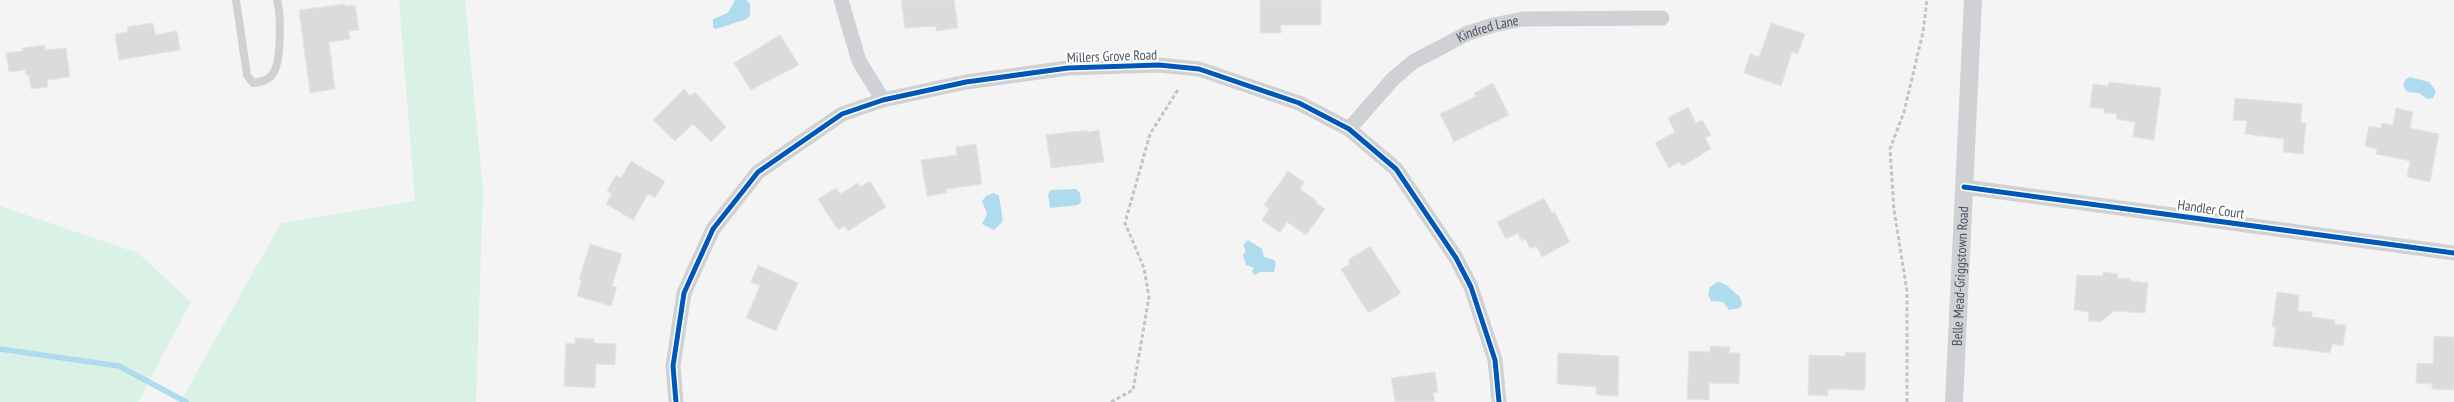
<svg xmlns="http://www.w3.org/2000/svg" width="2454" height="402" font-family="'PT Sans Narrow',sans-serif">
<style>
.green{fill:#d9f2e5}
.water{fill:#afdbee}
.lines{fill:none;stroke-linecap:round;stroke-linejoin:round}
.stream{stroke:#afdbee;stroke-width:5.5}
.building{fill:#dbdbdd;stroke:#e5e5e6}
.path{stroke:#bdc8c5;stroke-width:3;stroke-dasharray:4 2.5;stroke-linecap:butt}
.service{stroke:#cfd1d4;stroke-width:8}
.minor{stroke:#cfd1d4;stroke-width:15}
.tertiary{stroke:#cfd1d4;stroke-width:18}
.cycleway-casing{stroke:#fff;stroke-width:8}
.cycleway{stroke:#0057b8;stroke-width:5}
.labels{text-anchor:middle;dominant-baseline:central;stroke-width:4;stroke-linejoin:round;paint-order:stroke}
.street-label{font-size:14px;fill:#4a5360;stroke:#fff}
</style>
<rect width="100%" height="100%" fill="#f4f4f4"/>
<g class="green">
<polygon points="399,0 465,0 483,191 476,402 180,402 281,223 415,201"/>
<polygon points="0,206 138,253 191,302 138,402 0,402"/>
</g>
<g class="water">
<polygon points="735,0 746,0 750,4 750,15 747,19 716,29 713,27 713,19 728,13"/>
<polygon points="2410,77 2429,82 2436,91 2433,98 2427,99 2419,93 2407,92 2403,85 2406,79"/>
<polygon points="1076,189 1080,193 1081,202 1078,205 1050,208 1048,194 1051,190"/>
<polygon points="994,193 999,196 1003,221 994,230 982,224 987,214 982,201 986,196"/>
<polygon points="1248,240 1262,249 1264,257 1274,260 1276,263 1274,272 1260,272 1254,275 1252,271 1254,268 1246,265 1243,255 1246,251 1243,245"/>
<path d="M1718,282C1727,283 1733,292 1740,297L1742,304L1740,308L1729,310L1723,302L1711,301L1708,294L1710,287Z"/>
</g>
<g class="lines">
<polyline class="stream" points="0,349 119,366 186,402"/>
</g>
<g class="building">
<polygon points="901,0 954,0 958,28 936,31 936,26 905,28"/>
<polygon points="1260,0 1321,0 1321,25 1281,25 1281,33 1260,33"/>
<polygon points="345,4 345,6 355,5 359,30 349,31 350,39 329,42 335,89 310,93 299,10"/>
<polygon points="153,23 155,35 177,31 180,50 119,60 115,34 128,32 127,27"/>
<polygon points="1771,23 1805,34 1798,54 1792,52 1781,86 1744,73 1750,54 1759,57"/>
<polygon points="780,35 799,65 751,90 734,63"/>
<polygon points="45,45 45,50 66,48 70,77 47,80 48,87 31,89 29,75 26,75 25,70 9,72 6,53 23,51 22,48"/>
<polygon points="2109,82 2161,88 2154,140 2133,137 2135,122 2116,119 2117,114 2104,113 2104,109 2090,107 2093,84 2108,86"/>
<polygon points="1493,83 1509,115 1454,142 1440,114 1476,96 1474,93"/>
<polygon points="684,89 690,96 695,92 726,127 711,142 693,124 675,141 653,120"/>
<polygon points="2235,98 2302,104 2301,123 2306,123 2303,154 2283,152 2284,139 2245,134 2247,121 2233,120"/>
<polygon points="1688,107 1696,123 1702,120 1711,135 1705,138 1711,149 1682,166 1679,162 1669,168 1655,143 1675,132 1668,118"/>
<polygon points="2396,108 2413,112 2410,128 2439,134 2430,182 2407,177 2410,161 2376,154 2377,149 2365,146 2369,126 2381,128 2382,123 2393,125"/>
<polygon points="1088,130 1088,132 1099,130 1104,162 1051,168 1046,135"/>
<polygon points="976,144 982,184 946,189 947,193 927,196 921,160 957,155 956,147"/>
<polygon points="631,161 665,181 655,198 648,194 633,220 606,204 612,194 607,191 616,175 621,178"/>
<polygon points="1288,171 1304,182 1300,189 1317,201 1316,203 1325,209 1306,235 1287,222 1280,233 1262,220 1269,209 1264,205"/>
<polygon points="870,181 886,207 848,231 845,226 838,230 818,199 836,188 840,194 858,183 860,187"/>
<polygon points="1544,198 1552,213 1555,212 1570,242 1542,257 1536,246 1530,249 1526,239 1522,241 1518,233 1506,239 1497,222"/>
<polygon points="590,244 622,254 612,286 617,287 611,306 577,296 582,280 579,279"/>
<polygon points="1370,246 1401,293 1368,313 1341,269 1350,264 1348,260"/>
<polygon points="758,265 798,283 776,331 746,318 760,286 751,282"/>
<polygon points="2103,272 2118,274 2117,278 2130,279 2130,281 2148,283 2145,313 2114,311 2101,322 2088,321 2089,312 2074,310 2077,275 2103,276"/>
<polygon points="2277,292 2299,295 2298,311 2312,312 2312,317 2335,320 2334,324 2346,325 2343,346 2332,344 2330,353 2273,346 2276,327 2272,327"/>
<polygon points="2434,336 2454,337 2454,390 2432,389 2432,384 2416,383 2417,363 2433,364"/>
<polygon points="575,338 594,339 594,343 616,344 615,365 596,364 595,388 564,386 566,343 575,344"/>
<polygon points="1710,346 1730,347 1729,353 1740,353 1739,384 1709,383 1709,400 1687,399 1689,351 1710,352"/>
<polygon points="1845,352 1866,353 1865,390 1828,389 1828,396 1808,395 1809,355 1845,356"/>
<polygon points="1558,353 1619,356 1618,396 1596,395 1596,387 1557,384"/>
<polygon points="1435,372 1438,392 1433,393 1435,402 1395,402 1391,378"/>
</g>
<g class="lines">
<g class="path">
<polyline points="1111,402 1133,390 1149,297 1144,268 1125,223 1150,134 1179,88"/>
<polyline points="1907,402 1907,291 1894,210 1890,149 1904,112 1923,32 1927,0"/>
</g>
<path class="service" d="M236,0L247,75L253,83C260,82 267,81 272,75C282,63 281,15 277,0"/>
<g class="minor">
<polyline points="841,0 859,61 883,100"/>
<path id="s1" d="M1349,129L1393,79L1413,62L1468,33L1494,25L1522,19L1662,18"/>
<polyline points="1964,187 2454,253"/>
<polyline points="676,402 673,366 684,293 713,229 758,172 842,114 883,100 966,82 1068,68 1159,65 1199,69 1299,103 1349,129 1396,169 1456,258 1471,287 1495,360 1499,402"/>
</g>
<path class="tertiary" id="s2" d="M1954,402L1973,0"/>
<g class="cycleway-casing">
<g id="cycleway">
<polyline points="1964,187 2454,253"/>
<polyline points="676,402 673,366 684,293 713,229 758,172 842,114 883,100 966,82 1068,68 1159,65 1199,69 1299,103 1349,129 1396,169 1456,258 1471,287 1495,360 1499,402"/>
</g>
</g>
<use href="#cycleway" class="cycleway"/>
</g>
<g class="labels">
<g class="street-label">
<text stroke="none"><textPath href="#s1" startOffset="175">Kindred Lane</textPath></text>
<text transform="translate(1112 56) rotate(-2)">Millers Grove Road</text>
<text transform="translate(2211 209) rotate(8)">Handler Court</text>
<text stroke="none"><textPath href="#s2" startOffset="126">Belle Mead-Griggstown Road</textPath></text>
</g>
</g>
</svg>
